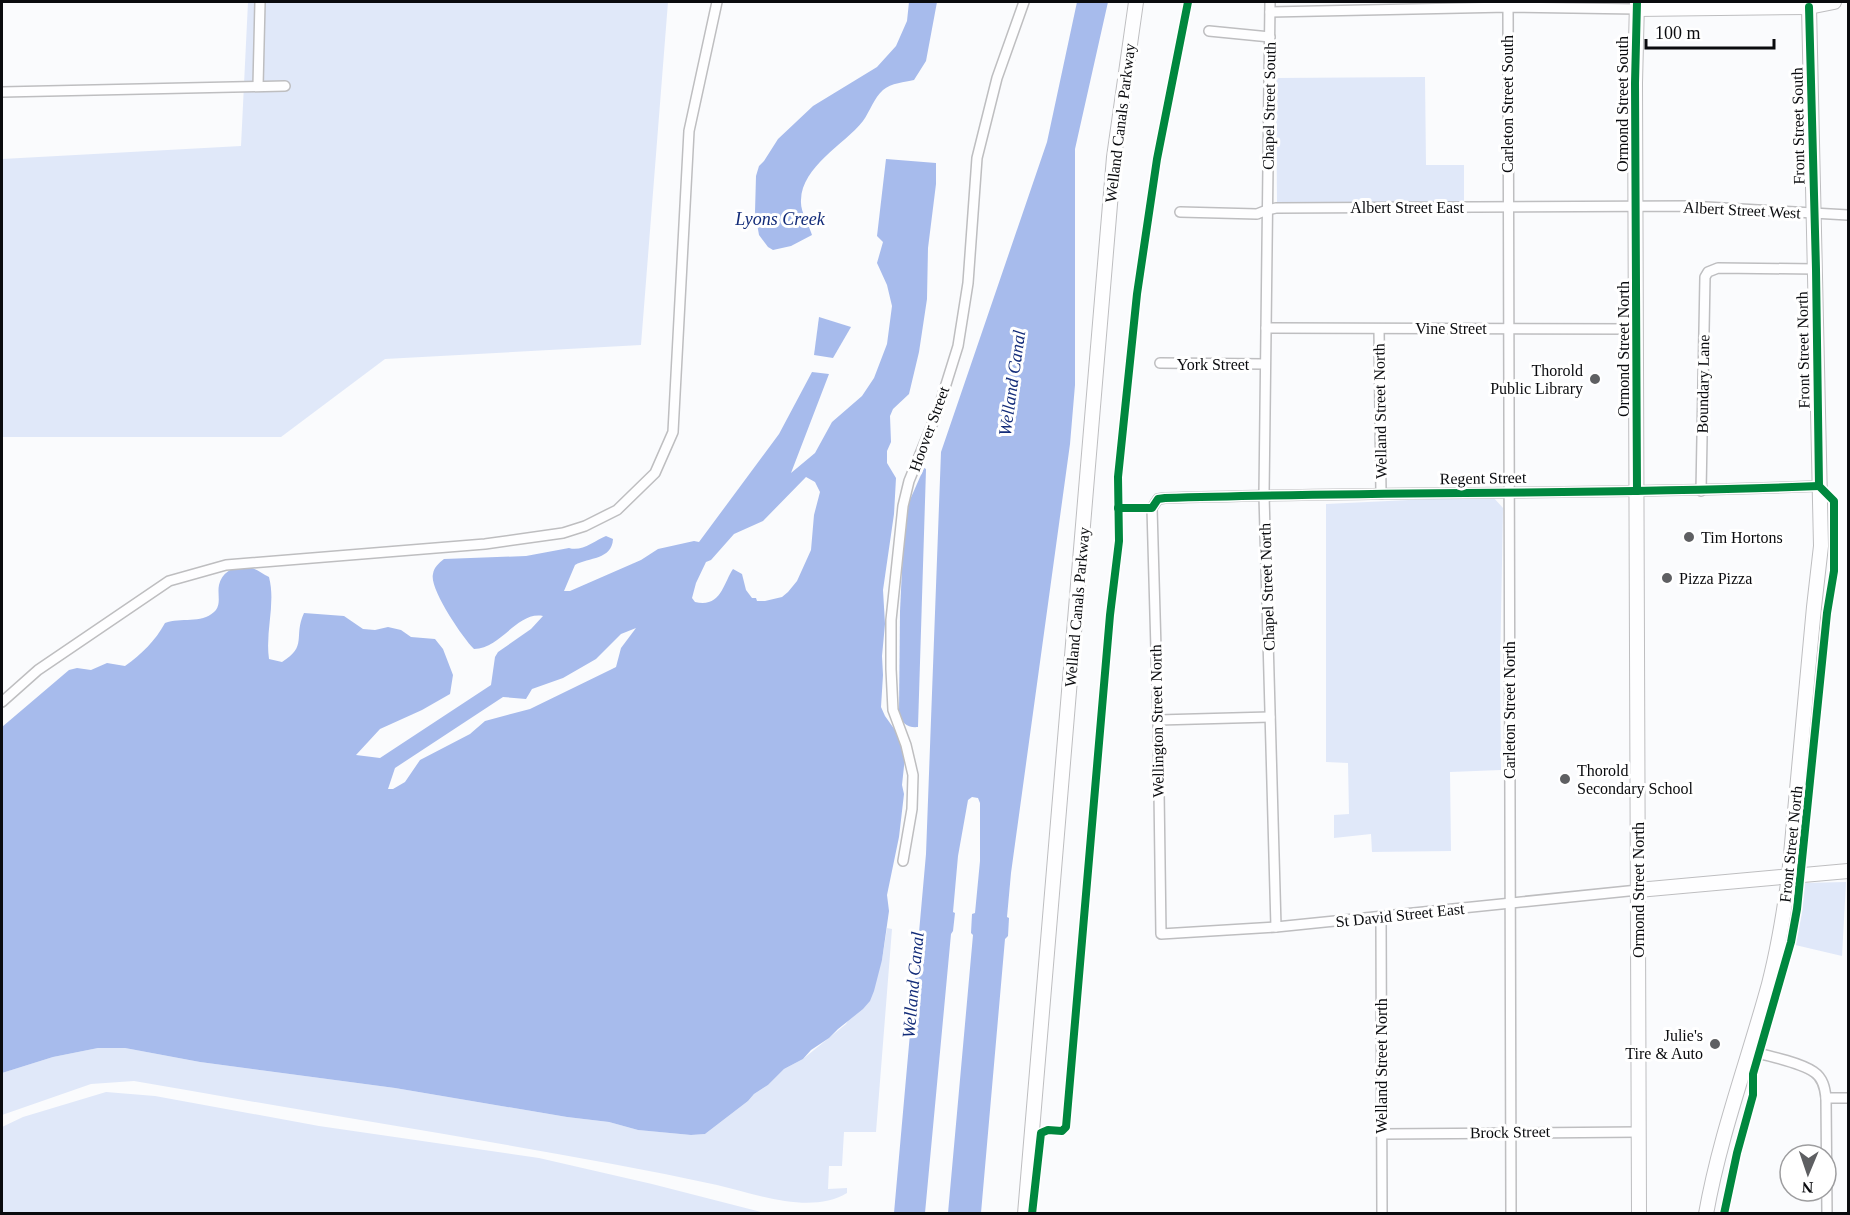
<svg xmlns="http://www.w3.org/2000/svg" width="1850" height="1215" font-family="Georgia,serif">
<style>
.green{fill:#e0e8f9}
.water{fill:#a7bbec;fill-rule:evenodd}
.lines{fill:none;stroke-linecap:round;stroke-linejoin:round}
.street-casing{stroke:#bebec0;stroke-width:12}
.secondary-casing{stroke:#bebec0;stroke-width:16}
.street{stroke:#fefeff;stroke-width:9}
.secondary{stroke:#fefeff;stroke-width:14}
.cycleway-casing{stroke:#fff;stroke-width:11}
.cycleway{stroke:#00873e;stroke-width:8}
.poi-dot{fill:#5e5f62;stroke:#fff;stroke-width:2}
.labels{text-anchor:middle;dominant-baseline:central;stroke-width:6;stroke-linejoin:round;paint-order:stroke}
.street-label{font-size:16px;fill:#0a0b0e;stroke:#fff}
.poi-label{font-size:16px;fill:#0a0b0e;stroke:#fff;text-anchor:start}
.water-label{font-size:18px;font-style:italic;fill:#132c79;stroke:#fff}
</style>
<rect width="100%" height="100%" fill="#fafbfd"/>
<g class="green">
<polygon points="248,2 668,2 641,345 385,359 281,437 2,437 2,159 241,146"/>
<polygon points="1425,77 1426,165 1464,165 1464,202 1277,203 1276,78"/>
<polygon points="1492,496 1503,508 1500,671 1501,770 1450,772 1451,851 1372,852 1371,834 1334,838 1334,815 1349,814 1348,763 1326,762 1326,504"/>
<polygon points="1846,882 1842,956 1791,944 1802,883"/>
<path d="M887,928L892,929L876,1132H844L842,1166H829L828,1189L847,1188V1193C811,1215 756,1194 717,1185C626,1165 535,1150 444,1134C341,1117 237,1099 134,1081L91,1084L2,1115V1073L53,1057L98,1048H125L200,1062L395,1088L567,1117L609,1122L638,1130L691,1135L705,1134L748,1101L754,1094L768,1085L784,1069L803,1059L846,1024L882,960Z"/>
<polygon points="106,1092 155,1096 319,1126 539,1158 652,1184 765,1213 2,1213 2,1127 23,1117"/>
</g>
<g class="water">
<path d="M909,2H937L926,61L914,80C905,82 891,83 883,90C874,98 870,111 863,121C844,145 802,166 801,200C800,212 809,224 812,235L791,246L773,250L768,247L759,235L755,212L756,176L759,166L764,161L778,139L813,106L877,67L896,46L907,21Z"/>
<polygon points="1077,2 1108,2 1075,149 1075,385 1070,444 1011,873 1007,917 1009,918 1008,936 1005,939 981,1213 948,1213 973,935 971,933 972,914 975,913 980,861 980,803 978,798 972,797 968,800 958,856 953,912 955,913 953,931 951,934 925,1213 894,1213 926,854 941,452 1047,142"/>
<path d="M886,159L936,163V184L928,248L927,299L919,352L909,394L893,409L890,416L891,442L887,451V463L896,478L894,514L883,590L885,624L882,656L883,675L881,707L885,716L895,730L902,743L905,757L902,785L904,794L899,837L887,895L889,911L882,960L874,991L870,1001L863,1009L838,1029L829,1038L811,1050L803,1059L784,1069L768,1085L754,1094L748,1101L705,1134L691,1135L638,1130L609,1122L567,1117L395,1088L200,1062L125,1048H98L53,1057L2,1073V727L69,670L77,668L91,670L107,663L125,666C142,654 155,641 165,623C181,617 201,624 214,612C222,605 217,594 219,585C222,570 239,563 252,568C258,570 263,574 269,577C276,604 265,631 269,659L282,662C308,646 293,637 304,613L344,616L363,629L375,630L388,627L401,630L411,637L435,639L443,649L453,675L450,694L422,710L380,729L356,755L380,758L491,685L495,657L498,652L531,629L543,616C517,611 501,649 474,649C462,637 429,588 433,574C434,567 439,563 444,559L526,556L569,548C582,552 594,541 606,536L613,539C612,560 589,557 575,565L564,591H570L641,560L658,549L694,541L699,542L779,434L812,372L829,374L791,473L815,453L832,422L862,396L874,378L887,344L892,306L887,285L877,263L883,242L877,236ZM806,477L815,482L820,492L814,515L811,550L797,581L788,592L782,597L765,601H757L756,598H752L746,590L742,574L733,569C723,584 721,608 695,602L692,598L696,583L706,562L711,560L734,534L763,521ZM636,628L621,648L616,667L610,670L530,709L485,721L470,734L420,760L405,782L393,789H388L395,768L503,697L526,699L532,689L563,678L596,659L621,634Z"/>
<polygon points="819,317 851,327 833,358 814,355"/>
<path d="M924,468L926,469L918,727C907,728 901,723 899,712L900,611L903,548L909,502Z"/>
</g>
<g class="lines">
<g class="street-casing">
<g id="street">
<polyline points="1270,2 1264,495 1276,927"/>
<polyline points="1508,2 1511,1214"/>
<polyline points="1270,12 1508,7 1637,9"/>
<polyline points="1209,31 1270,37"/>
<polyline points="258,86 260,2"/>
<polyline points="2,92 285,86"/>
<polyline points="1180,212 1257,214 1267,210 1276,208 1689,206 1848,215"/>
<polyline points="1266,328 1637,329"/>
<polyline points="1379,329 1381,494"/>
<polyline points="1160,363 1265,364"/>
<polyline points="1701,491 1705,277 1708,272 1718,268 1816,269"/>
<polyline points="2,702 38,670 169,581 226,565 485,544 563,533 585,526 617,510 655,473 673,432 689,131 717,2"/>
<polyline points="1158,720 1270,717"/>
<polyline points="903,861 912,809 913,775 906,745 893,710 891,669 891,620 903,506 909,481 938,410 958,346 968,283 977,158 997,78 1024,2"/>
<path d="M1638,890L1276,927L1161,934L1158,720L1152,508L1158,499L1165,498C1383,491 1601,495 1819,486"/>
<polyline points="1381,918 1382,1214"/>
<path d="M1748,1051C1765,1055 1800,1062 1814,1072C1823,1078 1825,1088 1826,1098L1827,1214"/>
<polyline points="1826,1098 1848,1098"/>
<polyline points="1382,1134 1639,1132"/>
</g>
</g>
<g class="secondary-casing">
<g id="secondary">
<polyline points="1637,2 1635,83 1639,1214"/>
<polyline points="1637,9 1809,7 1834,2"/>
<polyline points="1638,890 1848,871"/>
<polyline points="1025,1214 1114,157 1136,2"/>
<path d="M1706,1214C1720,1135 1748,1061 1769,984C1778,949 1784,913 1789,876L1814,607L1821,546L1809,7"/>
</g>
</g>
<use href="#street" class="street"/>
<use href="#secondary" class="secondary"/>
<g class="cycleway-casing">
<g id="cycleway">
<polyline points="1637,2 1635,83 1637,491"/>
<polyline points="1809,7 1816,269 1819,486"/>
<path d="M1118,508H1152L1158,499L1165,498C1383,491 1601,495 1819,486"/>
<polyline points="1032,1214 1041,1133 1048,1130 1062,1131 1066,1127 1110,615 1119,541 1118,477 1137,294 1157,159 1188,2"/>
<polyline points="1724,1214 1737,1153 1753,1095 1753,1074 1791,942 1797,909 1827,613 1834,571 1834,501 1819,486"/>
</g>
</g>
<use href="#cycleway" class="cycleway"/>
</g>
<g class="poi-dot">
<circle cx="1595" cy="379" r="6"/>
<circle cx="1689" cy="537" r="6"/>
<circle cx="1667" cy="578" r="6"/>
<circle cx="1565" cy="779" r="6"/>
<circle cx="1715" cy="1044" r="6"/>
</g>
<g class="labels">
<g class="street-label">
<text transform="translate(1507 104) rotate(-90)">Carleton Street South</text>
<text transform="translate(1622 104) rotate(-90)">Ormond Street South</text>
<text transform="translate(1269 106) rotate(-89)">Chapel Street South</text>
<text transform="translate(1120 123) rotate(-83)">Welland Canals Parkway</text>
<text transform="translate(1798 126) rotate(-91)">Front Street South</text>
<text x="1407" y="207">Albert Street East</text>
<text transform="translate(1742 210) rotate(3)">Albert Street West</text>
<text x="1451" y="328">Vine Street</text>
<text transform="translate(1623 349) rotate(-90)">Ormond Street North</text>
<text transform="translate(1803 350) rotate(-91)">Front Street North</text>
<text x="1213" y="364">York Street</text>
<text transform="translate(1703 384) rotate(-89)">Boundary Lane</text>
<text transform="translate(1380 411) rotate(-91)">Welland Street North</text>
<text transform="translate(929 429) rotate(-70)">Hoover Street</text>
<text transform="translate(1483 478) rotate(-1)">Regent Street</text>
<text transform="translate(1267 587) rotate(-92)">Chapel Street North</text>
<text transform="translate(1077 607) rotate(-85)">Welland Canals Parkway</text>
<text transform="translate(1509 710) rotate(-90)">Carleton Street North</text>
<text transform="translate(1157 721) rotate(-91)">Wellington Street North</text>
<text transform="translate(1791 844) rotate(-84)">Front Street North</text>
<text transform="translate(1638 890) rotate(-90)">Ormond Street North</text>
<text transform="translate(1400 915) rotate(-6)">St David Street East</text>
<text transform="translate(1381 1066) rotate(-90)">Welland Street North</text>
<text transform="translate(1510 1132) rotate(-1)">Brock Street</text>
</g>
<g class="poi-label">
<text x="1583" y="370" text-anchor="end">Thorold<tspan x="1583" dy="18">Public Library</tspan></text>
<text x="1701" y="537">Tim Hortons</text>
<text x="1679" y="578">Pizza Pizza</text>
<text x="1577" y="770">Thorold<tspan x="1577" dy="18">Secondary School</tspan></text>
<text x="1703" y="1035" text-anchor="end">Julie's<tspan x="1703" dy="18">Tire &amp; Auto</tspan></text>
</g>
<g class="water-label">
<text x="780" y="219">Lyons Creek</text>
<text transform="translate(1012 383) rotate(-82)">Welland Canal</text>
<text transform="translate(913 985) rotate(-85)">Welland Canal</text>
</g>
</g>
<rect width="1850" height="1215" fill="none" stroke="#0a0b0e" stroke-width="6"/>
<g transform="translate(1808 1173) rotate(182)"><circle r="28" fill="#ffffff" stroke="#9d9d9f" stroke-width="1.5"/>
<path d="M0-4.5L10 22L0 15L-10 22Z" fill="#5e5f62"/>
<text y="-9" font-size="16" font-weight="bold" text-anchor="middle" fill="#0a0b0e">N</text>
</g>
<path d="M1646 39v9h128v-9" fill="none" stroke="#0a0b0e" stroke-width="3"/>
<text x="1655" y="39" font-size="18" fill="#0a0b0e" stroke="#ffffff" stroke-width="4.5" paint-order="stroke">100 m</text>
</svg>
